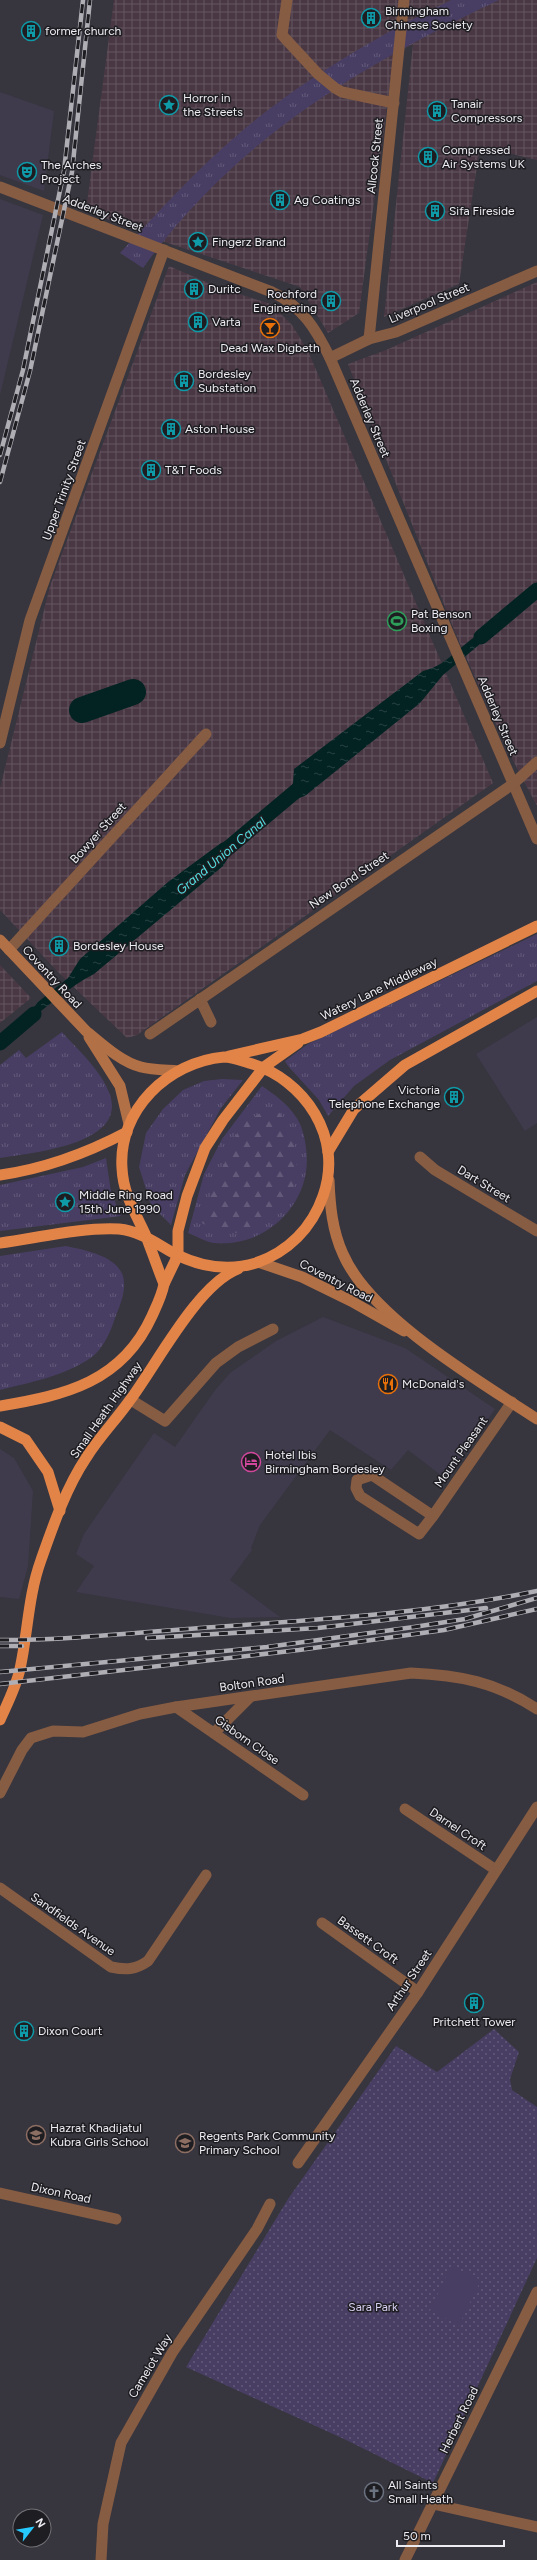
<svg xmlns="http://www.w3.org/2000/svg" width="537" height="2560" font-family="Figtree,sans-serif">
<style>
.commercial{fill:#3f3b4d}
.industrial{fill:url(#industrial-grid)}
.grass{fill:url(#grass-tufts)}
.forest{fill:url(#forest-firs)}
.park{fill:url(#park-dots)}
.garden{fill:#483e63}
.water{fill:url(#water-ripples)}
.lines{fill:none;stroke-linecap:round;stroke-linejoin:round}
.canal{stroke:#032222;stroke-width:15}
.river{stroke:#032222;stroke-width:26}
.minor{stroke:#865c43;stroke-width:11}
.secondary{stroke:#b27046;stroke-width:11}
.trunk{stroke:#e28448;stroke-width:11}
.rail-casing{stroke:#afaeb5;stroke-width:4.5}
.rail{stroke:#1e1d21;stroke-width:3;stroke-dasharray:9;stroke-linecap:butt}
.labels{text-anchor:middle;dominant-baseline:central;stroke-width:3;stroke-linejoin:round;paint-order:stroke}
.poi-label{font-size:12px;fill:#edecf2;stroke:#1e1d21;text-anchor:start}
.street-label{font-size:12px;fill:#edecf2;stroke:#1e1d21}
.park-label{font-size:12px;fill:#d8d0f2;stroke:#1e1d21}
.water-label{font-size:13px;font-style:italic;fill:#54e0e2;stroke:#1e1d21}
</style>
<defs>
<pattern id="industrial-grid" width="8" height="8" patternUnits="userSpaceOnUse"><rect width="8" height="8" fill="#493844"/><path d="M0 4h8M4 0v8" fill="none" stroke="#64555f"/></pattern>
<pattern id="grass-tufts" width="24" height="20" patternUnits="userSpaceOnUse"><rect width="24" height="20" fill="#483e63"/><path d="M3 7l-1-3M5 7V3M7 7l1-3M15 17l-1-3M17 17v-4M19 17l1-3" fill="none" stroke="#635a7a"/></pattern>
<pattern id="forest-firs" width="22" height="20" patternUnits="userSpaceOnUse"><rect width="22" height="20" fill="#483e63"/><path d="M5 1l3.5 6h-7zM16 11l3.5 6h-7z" fill="#635a7a"/></pattern>
<pattern id="park-dots" width="8" height="8" patternUnits="userSpaceOnUse"><rect width="8" height="8" fill="#483e63"/><path d="M2 2h.1M6 6h.1" fill="none" stroke="#635a7a" stroke-width="1.8" stroke-linecap="round"/></pattern>
<pattern id="water-ripples" width="26" height="14" patternUnits="userSpaceOnUse"><rect width="26" height="14" fill="#032222"/><path d="M2 4q2-2 4 0t4 0M15 11q2-2 4 0t4 0" fill="none" stroke="#284243"/></pattern>
</defs>
<rect width="100%" height="100%" fill="#37353e"/>
<g class="commercial">
<polygon points="0,92 54,111 44,191 0,175"/>
<polygon points="0,199 43,215 0,395"/>
<polygon points="537,1017 537,1123 525,1131 476,1054"/>
<polygon points="323,1317 405,1348 495,1409 446,1479 408,1450 391,1470 330,1430 260,1525 251,1548 252,1550 230,1580 280,1617 230,1618 76,1592 94,1566 76,1554 84,1534 154,1433 175,1447 216,1389 230,1373 276,1341"/>
<polygon points="0,1449 14,1458 33,1491 28,1566 19,1599 0,1597"/>
</g>
<g class="industrial">
<polygon points="114,0 537,0 537,160 480,146 459,284 384,317 413,44 394,54 359,313 328,333 300,287 150,237 86,210"/>
<polygon points="169,266 220,288 271,304 292,325 308,351 493,783 137,1035 127,1038 59,973 0,910 0,788 50,586"/>
<polygon points="537,282 537,806 509,753 457,637 348,364 386,350"/>
<polygon points="0,965 31,998 0,1023"/>
</g>
<g class="grass">
<path d="M451,0H499C358,67 236,139 143,268L120,253C159,211 198,168 242,131C305,78 377,36 451,0Z"/>
<polygon points="537,934 537,981 390,1060 354,1086 328,1116 319,1100 288,1066 285,1061 308,1044"/>
<path d="M62,1032C78,1050 102,1071 110,1095C127,1145 30,1153 0,1158V1065L19,1050L26,1058Z"/>
<polygon points="222,1079 243,1080 221,1108 185,1175 171,1225 151,1205 139,1167 146,1133 163,1109 183,1090 204,1081"/>
<path d="M262,1086C275,1095 287,1103 296,1117C302,1125 305,1138 306,1148C314,1201 268,1248 214,1243C206,1242 196,1236 188,1233L204,1174L222,1139Z"/>
<polygon points="106,1158 111,1192 121,1216 0,1231 0,1185 83,1167"/>
<path d="M66,1246C85,1250 124,1257 124,1283C125,1294 119,1308 115,1318C111,1331 103,1349 92,1357C65,1376 31,1382 0,1390V1256Z"/>
</g>
<path class="forest" d="M273,1106C295,1126 302,1166 291,1194C286,1206 268,1218 257,1224C251,1227 242,1233 234,1233C222,1233 210,1227 200,1222L241,1124Z"/>
<polygon class="park" points="494,2029 519,2052 510,2079 512,2090 537,2107 537,2258 433,2483 344,2439 186,2367 288,2199 396,2046 437,2072"/>
<polygon class="garden" points="451,2266 481,2280 459,2325 430,2311"/>
<g class="water">
<path d="M492,628L486,639L443,675L420,703L305,796L281,804L293,783L294,769L423,671C451,665 466,636 492,628Z"/>
<path d="M242,836L223,866L94,974C65,989 45,1010 19,1027L38,1002L68,978L80,959L168,882L221,843Z"/>
</g>
<g class="lines">
<g class="canal">
<polyline points="481,637 537,590"/>
<polyline points="227,849 296,791"/>
<polyline points="0,1043 34,1014"/>
</g>
<polyline class="river" points="82,710 133,692"/>
<g class="minor">
<polyline points="287,0 282,35 318,74 335,88 342,92 394,103"/>
<path d="M0,187L272,292C302,306 316,329 330,358L537,839"/>
<polyline points="369,339 404,0"/>
<polyline points="330,358 369,339 396,332 537,271"/>
<polyline points="0,743 30,620 164,250"/>
<polyline points="9,950 206,734"/>
<polyline points="200,999 211,1022"/>
<polyline points="150,1034 513,784 537,762"/>
<polyline points="420,1157 435,1170 537,1231"/>
<polyline points="131,1400 165,1421 216,1363 238,1347 273,1329"/>
<polyline points="433,1516 372,1475 357,1480 356,1488 360,1496 419,1534 433,1516 512,1402"/>
<polyline points="176,1707 303,1795"/>
<polyline points="214,1733 250,1697"/>
<path d="M0,1793L22,1750L31,1738L53,1731L83,1732L140,1714L176,1707L411,1673C459,1675 496,1682 537,1709"/>
<polyline points="405,1809 496,1870"/>
<path d="M0,1888L111,1967C126,1970 135,1970 148,1961L206,1875"/>
<polyline points="322,1923 418,1992"/>
<polyline points="298,2163 418,1992 537,1807"/>
<polyline points="0,2193 116,2219"/>
<polyline points="433,2504 537,2527"/>
<polyline points="101,2560 103,2524 121,2443 172,2353 257,2229 270,2204"/>
<polyline points="405,2560 537,2292"/>
</g>
<g class="secondary">
<path d="M0,940L86,1031C102,1044 121,1062 141,1067C152,1070 166,1070 178,1071"/>
<polyline points="89,1037 120,1086 129,1124"/>
<path d="M329,1180C330,1205 332,1230 343,1254C370,1317 479,1381 537,1419"/>
<polyline points="258,1262 302,1277 351,1301 404,1331"/>
</g>
<g class="trunk">
<polyline points="229,1056 303,1039 321,1032 537,926"/>
<polyline points="328,1152 354,1109 405,1065 537,991"/>
<path d="M0,1175C43,1169 89,1152 127,1132"/>
<path d="M0,1243C37,1238 82,1227 119,1229C141,1231 158,1245 177,1255C202,1267 230,1271 256,1263C288,1252 312,1228 323,1196C344,1138 305,1079 249,1063C242,1061 232,1057 224,1057C168,1062 118,1110 122,1168C123,1194 136,1214 146,1236C152,1252 158,1269 164,1284C162,1295 157,1305 152,1316C122,1382 66,1395 0,1406"/>
<polyline points="164,1284 178,1255 178,1231 187,1196 205,1148 223,1120 264,1067 298,1043"/>
<polyline points="0,1427 26,1440 48,1472 60,1511"/>
<path d="M0,1720C7,1704 16,1687 20,1669C28,1632 28,1596 41,1560C53,1526 66,1488 86,1458C99,1437 116,1420 130,1400C157,1364 197,1285 238,1269"/>
</g>
<g class="rail-casing">
<g id="rail">
<polyline points="0,455 23,370 64,171 83,0"/>
<polyline points="0,482 30,371 72,172 90,0"/>
<polyline points="147,1638 318,1628 486,1608"/>
<path d="M0,1640C67,1640 133,1633 200,1628C312,1620 426,1614 537,1591"/>
<polyline points="0,1646 22,1646"/>
<polyline points="0,1672 267,1647 414,1627 465,1619 537,1598"/>
<polyline points="0,1684 299,1650 444,1630 537,1609"/>
</g>
</g>
<use href="#rail" class="rail"/>
</g>
<defs>
<g id="building-ring" transform="scale(1)"><circle r="9.5" fill="#1e1d21" stroke="#0f9aa8" stroke-width="1.5"/><path d="M-4-6H4V6H1V3H-1V6H-4ZM-2.5-4.3h1.7v1.8h-1.7ZM.8-4.3h1.7v1.8H.8ZM-2.5-1h1.7V.8h-1.7ZM.8-1h1.7V.8H.8Z" fill="#0f9aa8"/></g>
<g id="sight-ring" transform="scale(1)"><circle r="9.5" fill="#1e1d21" stroke="#0f9aa8" stroke-width="1.5"/><path d="M0-6L1.8-2.2L6-1.7L2.9 1.2L3.7 5.4L0 3.3L-3.7 5.4L-2.9 1.2L-6-1.7L-1.8-2.2Z" fill="#0f9aa8"/></g>
<g id="theatre-ring" transform="scale(1)"><circle r="9.5" fill="#1e1d21" stroke="#0f9aa8" stroke-width="1.5"/><path d="M-5-5.5Q0-4 5-5.5V0Q5 5 0 6Q-5 5-5 0ZM-3.3-2.5H-1v1.5H-3.3ZM1-2.5H3.3v1.5H1ZM-2.8 1Q0 5.5 2.8 1Z" fill="#0f9aa8"/></g>
<g id="bar-ring" transform="scale(1)"><circle r="9.5" fill="#1e1d21" stroke="#e8710a" stroke-width="1.5"/><path d="M-6-5H6L.8 .8V4.5H3.5V6h-7V4.5H-.8V.8Z" fill="#e8710a"/></g>
<g id="stadium-ring" transform="scale(1)"><circle r="9.5" fill="#1e1d21" stroke="#2e9e5b" stroke-width="1.5"/><path d="M0-5a6.5 5 0 1 0 0 10a6.5 5 0 1 0 0-10ZM-3.5-1.8h7v3.6h-7Z" fill="#2e9e5b"/></g>
<g id="restaurant-ring" transform="scale(1)"><circle r="9.5" fill="#1e1d21" stroke="#e8710a" stroke-width="1.5"/><path d="M-5-6h1v4h1v-4h1v4h1v-4h1v5L-1.5 .5V6h-2V.5L-5-1ZM5-6V6H3V1.5H1.5Q1.5-4 5-6Z" fill="#e8710a"/></g>
<g id="hotel-ring" transform="scale(1)"><circle r="9.5" fill="#1e1d21" stroke="#d1479c" stroke-width="1.5"/><path d="M-6-4.5h1.5V1H6V5H4.5V3h-9V5H-6ZM-4 0a1.8 1.8 0 1 1 3.6 0ZM.5 0V-2.5h3Q6-2.5 6 0Z" fill="#d1479c"/></g>
<g id="school-ring" transform="scale(1)"><circle r="9.5" fill="#1e1d21" stroke="#8d6e63" stroke-width="1.5"/><path d="M0-5L7-2L0 1L-7-2ZM-4 1L0 2.5L4 1V4Q0 6-4 4Z" fill="#8d6e63"/></g>
<g id="church-ring" transform="scale(1)"><circle r="9.5" fill="#1e1d21" stroke="#6b7280" stroke-width="1.5"/><path d="M-1.2-6h2.4v3.5h3.3v2.4h-3.3V6h-2.4V-.1h-3.3v-2.4h3.3Z" fill="#6b7280"/></g>
</defs>
<g fill-rule="evenodd">
<use href="#building-ring" x="371" y="18"/>
<use href="#building-ring" x="31" y="31"/>
<use href="#sight-ring" x="169" y="105"/>
<use href="#building-ring" x="437" y="111"/>
<use href="#building-ring" x="428" y="157"/>
<use href="#theatre-ring" x="27" y="172"/>
<use href="#building-ring" x="280" y="200"/>
<use href="#building-ring" x="435" y="211"/>
<use href="#sight-ring" x="198" y="242"/>
<use href="#building-ring" x="194" y="289"/>
<use href="#building-ring" x="331" y="301"/>
<use href="#building-ring" x="198" y="322"/>
<use href="#bar-ring" x="270" y="328"/>
<use href="#building-ring" x="184" y="381"/>
<use href="#building-ring" x="171" y="429"/>
<use href="#building-ring" x="151" y="470"/>
<use href="#stadium-ring" x="397" y="621"/>
<use href="#building-ring" x="59" y="946"/>
<use href="#building-ring" x="454" y="1097"/>
<use href="#sight-ring" x="65" y="1202"/>
<use href="#restaurant-ring" x="388" y="1384"/>
<use href="#hotel-ring" x="251" y="1462"/>
<use href="#building-ring" x="474" y="2003"/>
<use href="#building-ring" x="24" y="2031"/>
<use href="#school-ring" x="36" y="2135"/>
<use href="#school-ring" x="185" y="2143"/>
<use href="#church-ring" x="374" y="2492"/>
</g>
<g class="labels">
<g class="poi-label">
<text x="385" y="11">Birmingham<tspan x="385" dy="14">Chinese Society</tspan></text>
<text x="45" y="31">former church</text>
<text x="183" y="98">Horror in<tspan x="183" dy="14">the Streets</tspan></text>
<text x="451" y="104">Tanair<tspan x="451" dy="14">Compressors</tspan></text>
<text x="442" y="150">Compressed<tspan x="442" dy="14">Air Systems UK</tspan></text>
<text x="41" y="165">The Arches<tspan x="41" dy="14">Project</tspan></text>
<text x="294" y="200">Ag Coatings</text>
<text x="449" y="211">Sifa Fireside</text>
<text x="212" y="242">Fingerz Brand</text>
<text x="208" y="289">Duritc</text>
<text x="317" y="294" text-anchor="end">Rochford<tspan x="317" dy="14">Engineering</tspan></text>
<text x="212" y="322">Varta</text>
<text x="270" y="348" text-anchor="middle">Dead Wax Digbeth</text>
<text x="198" y="374">Bordesley<tspan x="198" dy="14">Substation</tspan></text>
<text x="185" y="429">Aston House</text>
<text x="165" y="470">T&amp;T Foods</text>
<text x="411" y="614">Pat Benson<tspan x="411" dy="14">Boxing</tspan></text>
<text x="73" y="946">Bordesley House</text>
<text x="440" y="1090" text-anchor="end">Victoria<tspan x="440" dy="14">Telephone Exchange</tspan></text>
<text x="79" y="1195">Middle Ring Road<tspan x="79" dy="14">15th June 1990</tspan></text>
<text x="402" y="1384">McDonald's</text>
<text x="265" y="1455">Hotel Ibis<tspan x="265" dy="14">Birmingham Bordesley</tspan></text>
<text x="474" y="2022" text-anchor="middle">Pritchett Tower</text>
<text x="38" y="2031">Dixon Court</text>
<text x="50" y="2128">Hazrat Khadijatul<tspan x="50" dy="14">Kubra Girls School</tspan></text>
<text x="199" y="2136">Regents Park Community<tspan x="199" dy="14">Primary School</tspan></text>
<text x="388" y="2485">All Saints<tspan x="388" dy="14">Small Heath</tspan></text>
</g>
<g class="street-label">
<text transform="translate(375 156) rotate(-84)">Allcock Street</text>
<text transform="translate(103 213) rotate(21)">Adderley Street</text>
<text transform="translate(429 303) rotate(-23)">Liverpool Street</text>
<text transform="translate(370 418) rotate(67)">Adderley Street</text>
<text transform="translate(64 490) rotate(-70)">Upper Trinity Street</text>
<text transform="translate(498 716) rotate(67)">Adderley Street</text>
<text transform="translate(98 833) rotate(-48)">Bowyer Street</text>
<text transform="translate(349 880) rotate(-34)">New Bond Street</text>
<text transform="translate(52 977) rotate(47)">Coventry Road</text>
<text transform="translate(379 989) rotate(-26)">Watery Lane Middleway</text>
<text transform="translate(484 1184) rotate(31)">Dart Street</text>
<text transform="translate(336 1281) rotate(27)">Coventry Road</text>
<text transform="translate(106 1410) rotate(-55)">Small Heath Highway</text>
<text transform="translate(461 1452) rotate(-55)">Mount Pleasant</text>
<text transform="translate(252 1683) rotate(-8)">Bolton Road</text>
<text transform="translate(247 1740) rotate(35)">Gisborn Close</text>
<text transform="translate(458 1829) rotate(34)">Darnel Croft</text>
<text transform="translate(73 1924) rotate(35)">Sandfields Avenue</text>
<text transform="translate(368 1940) rotate(36)">Bassett Croft</text>
<text transform="translate(409 1980) rotate(-56)">Arthur Street</text>
<text transform="translate(61 2193) rotate(12)">Dixon Road</text>
<text transform="translate(150 2366) rotate(-59)">Camelot Way</text>
<text transform="translate(459 2420) rotate(-64)">Herbert Road</text>
</g>
<g class="park-label">
<text x="373" y="2307">Sara Park</text>
</g>
<g class="water-label">
<text transform="translate(221 856) rotate(-40)">Grand Union Canal</text>
</g>
</g>
<g transform="translate(32 2528) rotate(59)"><circle r="19" fill="#1e1d21" stroke="#717075"/>
<path d="M0-3L7 15L0 10L-7 15Z" fill="#25c9fe"/>
<text y="-6" font-size="11" font-weight="bold" text-anchor="middle" fill="#edecf2">N</text>
</g>
<path d="M397 2540v6h107v-6" fill="none" stroke="#edecf2" stroke-width="2"/>
<text x="403" y="2540" font-size="12" fill="#edecf2" stroke="#1e1d21" stroke-width="3" paint-order="stroke">50 m</text>
</svg>
